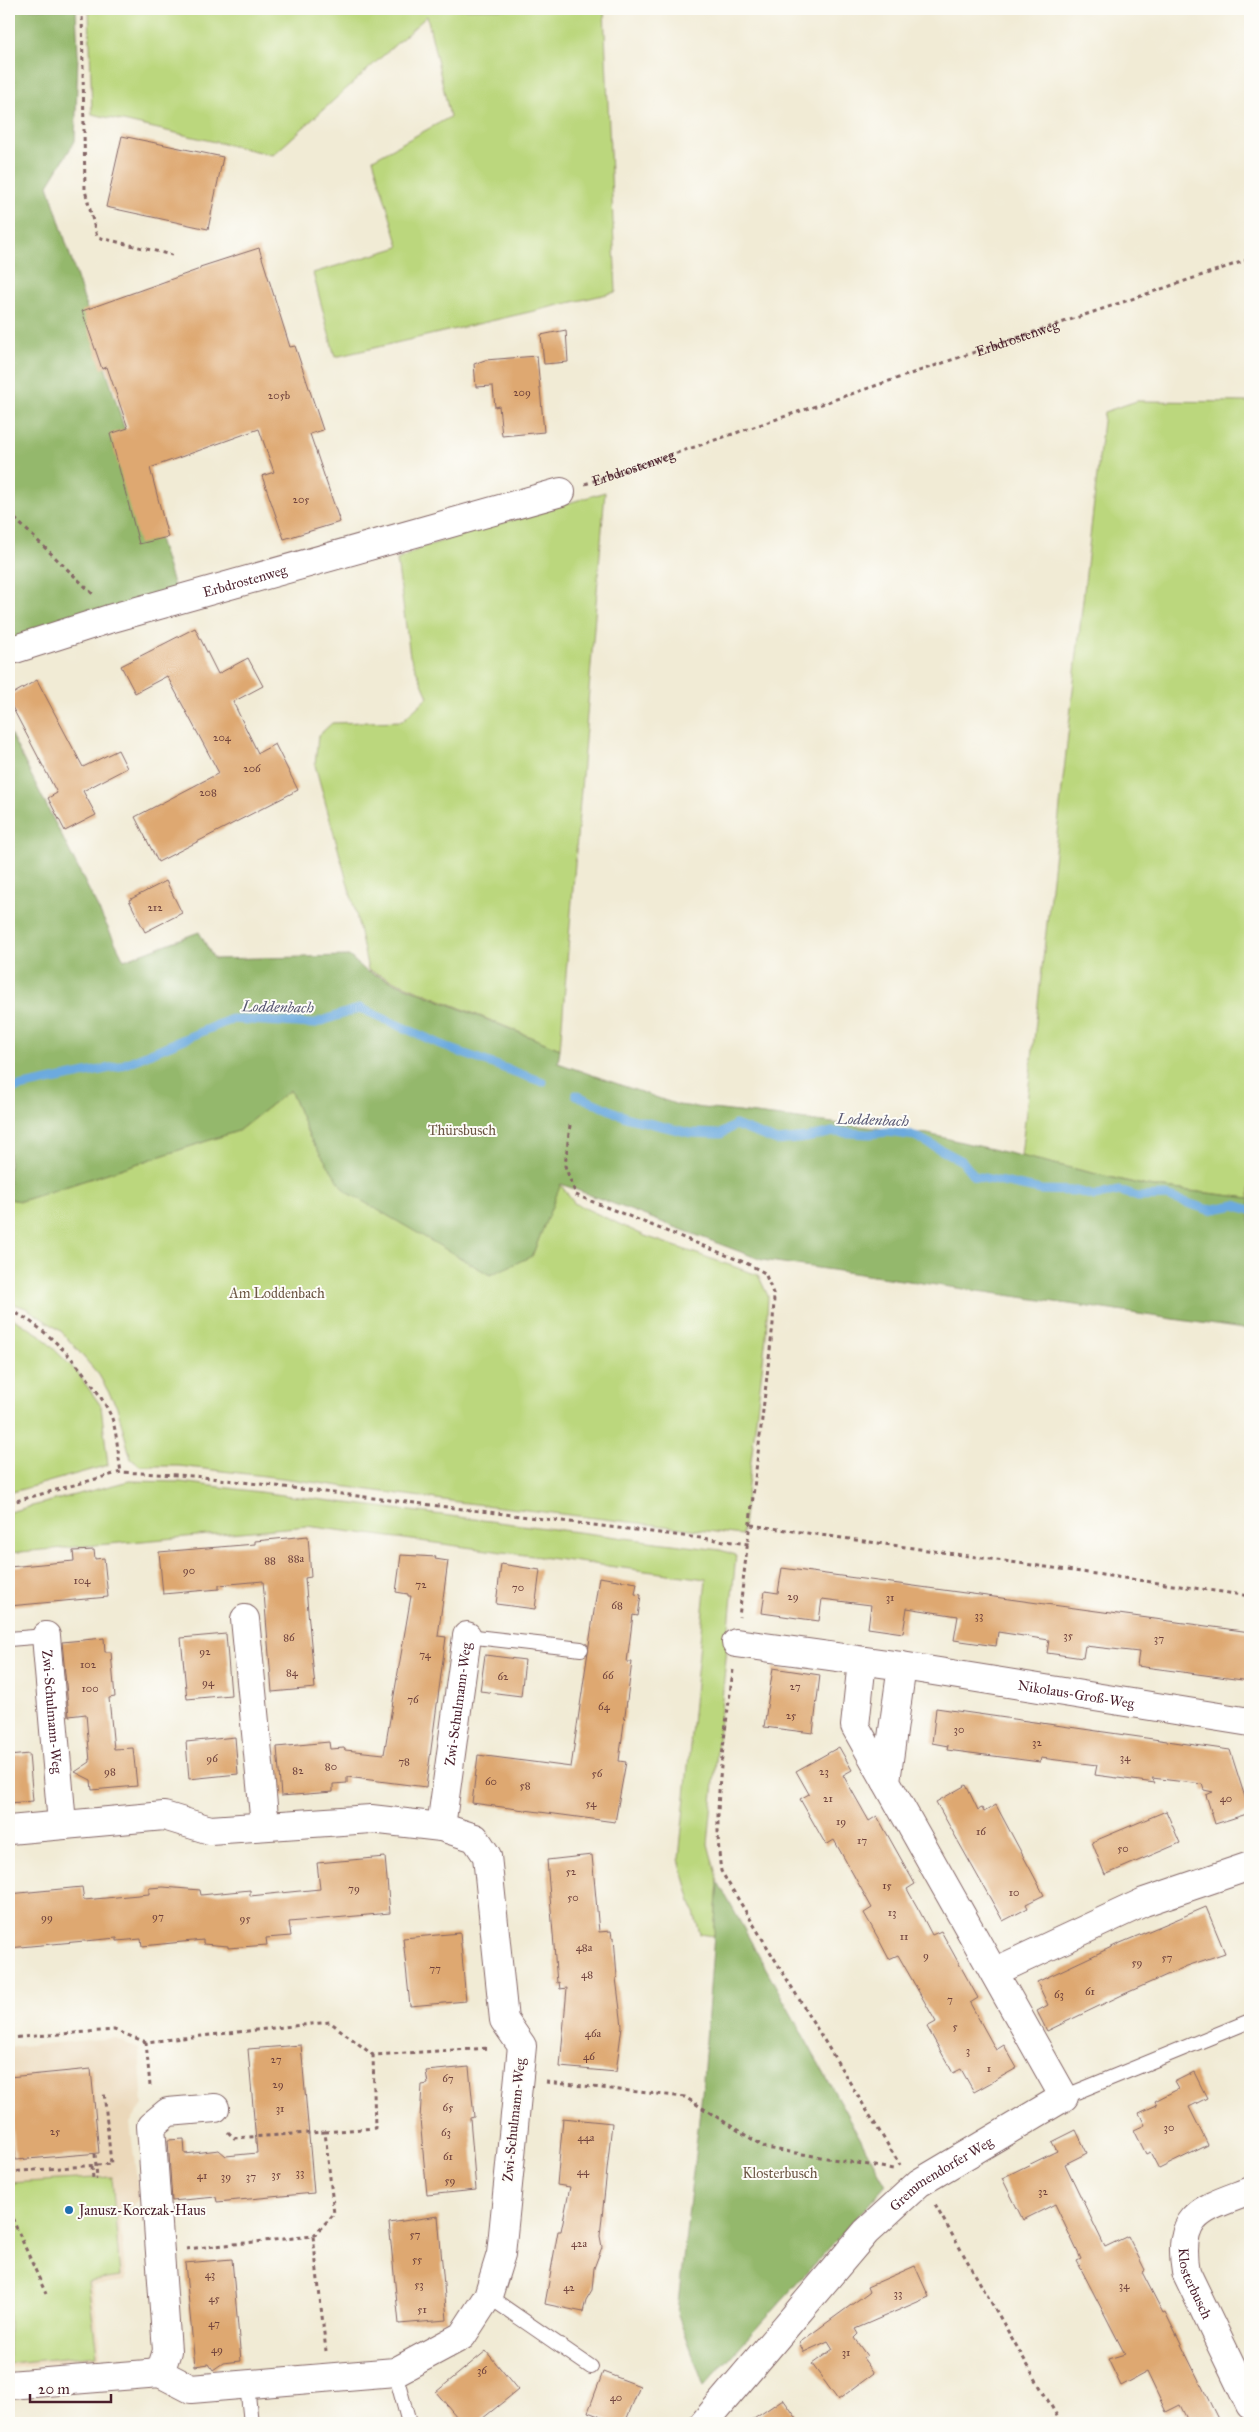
<svg xmlns="http://www.w3.org/2000/svg" width="1259" height="2432" font-family="'IM FELL Great Primer',serif">
<style>
.built{fill:#ebd8ba}
.green{fill:#bbd77d;stroke:#827b54}
.forest{fill:#94b86c;stroke:#6f6c4c}
.lines{fill:none;stroke-linecap:round;stroke-linejoin:round}
.stream{stroke:#6caade;stroke-width:9}
.building{fill:#dea871}
.lane-casing{stroke:#846666;stroke-width:16}
.street-casing{stroke:#846666;stroke-width:30}
.path{stroke:#846666;stroke-width:3;stroke-dasharray:4 4;stroke-linecap:butt}
.lane{stroke:#fff;stroke-width:14}
.street{stroke:#fff;stroke-width:28}
.path-bridge{stroke:#846666;stroke-width:3;stroke-dasharray:4 4;stroke-linecap:butt}
.poi-dot{fill:#1f6fb2;stroke:#fdfcf7;stroke-width:2}
.labels{text-anchor:middle;dominant-baseline:central;stroke-width:4;stroke-linejoin:round;paint-order:stroke}
.number-label{font-size:11px;fill:#6f413c}
.street-label{font-size:14px;fill:#4a1f2b;stroke:#fdfcf7}
.park-label{font-size:14px;fill:#6c5644;stroke:#fdfcf7}
.poi-label{font-size:14px;fill:#4a1f2b;stroke:#fdfcf7;text-anchor:start}
.water-label{font-size:15px;font-style:italic;fill:#585773;stroke:#fdfcf7}
</style>
<rect width="100%" height="100%" fill="#fdfcf7"/>
<filter id="ink" filterUnits="userSpaceOnUse"><feTurbulence type="fractalNoise" baseFrequency=".02" numOctaves="2"/><feDisplacementMap in="SourceGraphic" scale="10" xChannelSelector="R" yChannelSelector="G"/><feConvolveMatrix kernelMatrix="1 2 1 2 8 2 1 2 1" color-interpolation-filters="sRGB"/></filter>
<filter id="wash" filterUnits="userSpaceOnUse"><feTurbulence type="fractalNoise" baseFrequency=".0096" numOctaves="4" result="noise"/><feDisplacementMap in="SourceGraphic" scale="20" xChannelSelector="R" yChannelSelector="G"/><feGaussianBlur stdDeviation="1.12" result="paint"/><feColorMatrix in="noise" values="0 0 0 0 0 0 0 0 0 0 0 0 0 0 0 0 0 1.4 0 .05"/><feComposite in="paint" operator="in"/></filter>
<g filter="url(#wash)">
<rect width="100%" height="100%" fill="#f1ebd5"/>
<polygon class="built" points="114,2038 139,2049 143,2105 130,2123 139,2199 120,2221 126,2281 93,2285 101,2359 9,2368 9,2047"/>
<g class="green">
<polygon points="89,9 604,9 616,292 335,357 313,273 399,247 373,159 450,117 427,16 273,155 92,114"/>
<polygon points="1137,401 1250,402 1250,1198 1147,1186 1021,1156 1104,412"/>
<polygon points="605,492 560,1049 368,970 356,914 315,765 318,736 332,723 402,721 428,697 410,656 397,560 423,547"/>
<polygon points="290,1090 310,1138 532,1256 560,1184 574,1203 645,1236 758,1275 768,1296 766,1336 742,1535 458,1502 282,1478 179,1466 140,1466 131,1459 117,1407 99,1375 61,1331 26,1308 9,1302 9,1199 21,1201 238,1131"/>
<polygon points="9,1316 40,1335 77,1372 101,1406 108,1465 9,1493"/>
<polygon points="129,1481 180,1482 720,1550 736,1555 708,1844 718,1882 714,1936 700,1934 679,1859 706,1579 307,1526 9,1553 9,1512"/>
<polygon points="112,2177 120,2277 88,2282 97,2355 9,2363 9,2183"/>
</g>
<g class="forest">
<polygon points="9,9 76,9 78,55 75,141 48,185 176,593 9,658"/>
<polygon points="9,731 124,960 199,932 214,959 349,956 366,971 560,1049 558,1063 678,1105 928,1134 1147,1186 1250,1198 1250,1330 762,1260 561,1184 532,1256 490,1275 345,1191 310,1138 290,1090 238,1131 21,1201 9,1199"/>
<polygon points="718,1882 886,2185 704,2386 677,2312 702,2093"/>
</g>
<g class="lines">
<g class="stream">
<polyline points="9,1089 120,1066 232,1019 313,1024 360,1008 451,1049 543,1082"/>
<polyline points="576,1095 628,1118 690,1133 721,1134 735,1125 777,1141 806,1138 833,1132 869,1134 888,1132 915,1136 962,1161 974,1176 1041,1190 1076,1191 1094,1196 1119,1191 1138,1197 1166,1196 1209,1210 1235,1205 1250,1210"/>
</g>
</g>
<g id="blocks">
<g class="building">
<polygon points="122,136 223,157 208,229 106,207"/>
<polygon points="259,248 290,347 295,346 323,430 310,434 340,522 284,539 262,476 274,472 259,429 150,468 168,537 139,544 110,434 128,428 107,367 102,369 82,311 200,269 200,267"/>
<polygon points="566,330 568,362 544,364 541,335"/>
<polygon points="537,356 544,432 502,436 499,406 495,407 493,386 476,387 474,364 485,360"/>
<polygon points="195,628 218,674 248,658 263,686 233,702 258,753 275,744 298,790 158,862 135,817 219,773 167,676 135,693 121,666"/>
<polygon points="37,680 83,767 118,750 127,768 83,791 96,815 65,831 48,798 57,793 9,701 9,696"/>
<polygon points="166,881 182,913 145,932 129,900"/>
<polygon points="308,1536 311,1577 305,1578 315,1688 272,1692 263,1581 219,1585 219,1589 163,1594 159,1552 255,1544 255,1541"/>
<polygon points="94,1550 95,1559 104,1558 108,1597 9,1606 9,1567 74,1561 73,1551"/>
<polygon points="401,1555 436,1557 435,1559 448,1561 438,1636 446,1637 426,1787 347,1777 347,1783 333,1784 333,1792 281,1796 277,1747 329,1742 330,1749 344,1748 345,1750 384,1754 411,1596 408,1596 408,1594 396,1592"/>
<polygon points="501,1564 540,1570 535,1609 496,1604"/>
<polygon points="782,1568 1250,1632 1250,1681 1137,1666 1139,1652 1085,1646 1083,1658 1047,1653 1049,1640 998,1632 996,1646 954,1640 958,1616 907,1608 903,1633 868,1628 871,1605 822,1599 819,1621 762,1613 765,1591 778,1593"/>
<polygon points="599,1577 637,1583 635,1594 641,1595 638,1616 633,1615 627,1662 632,1662 619,1761 626,1762 615,1822 472,1803 478,1755 571,1767"/>
<polygon points="226,1634 231,1695 187,1699 181,1638"/>
<polygon points="104,1638 105,1652 111,1652 115,1697 109,1698 114,1749 133,1748 137,1786 92,1790 91,1780 75,1772 90,1762 86,1714 69,1716 62,1642"/>
<polygon points="485,1655 525,1660 521,1696 480,1691"/>
<polygon points="773,1668 820,1675 813,1733 764,1727"/>
<polygon points="936,1708 1230,1750 1250,1813 1215,1824 1206,1795 1213,1792 1204,1790 1202,1784 1152,1778 1155,1783 1095,1775 1097,1765 1041,1758 1040,1762 947,1750 948,1746 932,1743"/>
<polygon points="235,1737 238,1774 189,1779 186,1742"/>
<polygon points="839,1747 852,1770 843,1775 869,1821 877,1816 915,1884 907,1889 920,1912 932,1935 941,1931 978,1998 970,2003 996,2050 1004,2045 1017,2068 974,2092 961,2069 953,2073 927,2027 936,2022 898,1955 889,1959 877,1936 864,1913 872,1908 834,1840 826,1845 800,1799 809,1794 796,1771"/>
<polygon points="29,1754 33,1801 9,1803 9,1756"/>
<polygon points="966,1785 978,1810 982,1808 984,1812 996,1805 1044,1895 1026,1904 1028,1908 1003,1921 936,1802"/>
<polygon points="1166,1811 1180,1843 1105,1875 1092,1842"/>
<polygon points="592,1855 599,1932 611,1931 612,1938 614,1937 617,1977 616,1978 622,2026 616,2072 560,2067 567,1988 560,1989 559,1982 557,1983 547,1860"/>
<polygon points="385,1857 390,1913 289,1922 291,1936 266,1938 267,1945 228,1948 228,1946 203,1944 203,1940 142,1946 141,1939 117,1941 117,1938 9,1948 9,1894 82,1887 84,1900 149,1894 149,1888 163,1887 200,1890 201,1895 250,1890 250,1896 320,1889 317,1863"/>
<polygon points="1206,1907 1225,1953 1187,1966 1122,1995 1047,2031 1037,2011 1048,2005 1037,1982 1118,1944"/>
<polygon points="460,1933 466,2001 410,2006 403,1938"/>
<polygon points="301,2045 314,2193 217,2202 216,2197 172,2201 168,2140 184,2139 185,2154 219,2150 226,2156 257,2153 248,2049"/>
<polygon points="469,2067 474,2117 470,2118 476,2190 427,2195 420,2119 422,2085 428,2084 426,2071"/>
<polygon points="91,2069 99,2153 16,2160 11,2108 9,2108 9,2077"/>
<polygon points="1194,2072 1207,2098 1189,2107 1208,2145 1159,2169 1150,2152 1146,2154 1134,2130 1145,2125 1139,2113 1157,2105 1155,2101 1178,2089 1174,2082"/>
<polygon points="563,2118 612,2123 600,2236 602,2247 594,2268 592,2290 586,2300 583,2312 545,2304 558,2231 561,2231 570,2187 557,2185"/>
<polygon points="1076,2130 1087,2153 1065,2164 1105,2247 1128,2236 1145,2270 1142,2272 1163,2313 1165,2312 1220,2423 1189,2423 1180,2405 1166,2412 1147,2372 1121,2386 1108,2359 1125,2354 1077,2261 1081,2259 1055,2204 1023,2220 1002,2178 1057,2151 1052,2142"/>
<polygon points="438,2216 447,2320 399,2324 389,2223"/>
<polygon points="232,2259 241,2361 223,2363 213,2370 209,2364 195,2366 185,2263"/>
<polygon points="915,2266 929,2297 855,2329 858,2334 854,2338 867,2356 863,2358 874,2373 838,2400 812,2364 833,2349 828,2341 804,2352 799,2343 869,2292 867,2287"/>
<polygon points="486,2351 518,2390 477,2423 462,2423 436,2392"/>
<polygon points="603,2372 640,2386 625,2423 617,2423 588,2412"/>
<polygon points="783,2399 800,2423 748,2423"/>
</g>
</g>
</g>
<g filter="url(#ink)">
<use href="#blocks" fill-opacity="0" stroke="#846666" stroke-width="1"/>
<g class="lines">
<g class="lane-casing">
<g id="lane">
<polyline points="467,1636 581,1649"/>
<polyline points="9,1639 46,1636"/>
<polyline points="1064,2097 1250,2021"/>
<polyline points="488,2296 591,2367"/>
<polyline points="395,2372 409,2423"/>
<polyline points="247,2385 251,2423"/>
</g>
</g>
<g class="street-casing">
<g id="street">
<path id="s2" d="M9,651L109,619L561,492"/>
<polyline points="245,1619 265,1826"/>
<path id="s3" d="M46,1636L62,1824"/>
<path id="s4" d="M736,1643L902,1666L1250,1722"/>
<polyline points="862,1661 855,1726 886,1781"/>
<path id="s5" d="M441,1827L467,1636"/>
<polyline points="9,1830 164,1816 210,1830 371,1819 441,1827 475,1838 487,1856 504,2020 522,2046 501,2254 488,2296 462,2336 395,2372 191,2389 160,2373 9,2385"/>
<polyline points="994,1972 1144,1902 1250,1866"/>
<path id="s6" d="M1250,2191C1203,2209 1176,2213 1186,2272L1250,2405"/>
<polyline points="160,2373 167,2351 151,2126 168,2112 215,2108"/>
<path id="s7" d="M704,2423L866,2232L919,2183L1064,2097L886,1781L902,1666"/>
</g>
</g>
<g class="path">
<polyline points="82,9 85,190 97,237 172,255"/>
<path id="s1" d="M585,484L1250,259"/>
<polyline points="9,513 95,596"/>
<polyline points="570,1125 565,1166 576,1195 746,1263 765,1273 774,1296 773,1324 739,1617"/>
<path d="M9,1310C47,1325 94,1379 111,1416C117,1430 118,1456 121,1472"/>
<polyline points="9,1503 121,1472 194,1476 749,1544"/>
<polyline points="751,1525 1250,1596"/>
<path d="M733,1670C725,1736 712,1805 721,1871L900,2165"/>
<polyline points="9,2038 114,2030 146,2042 330,2022 373,2055 489,2048"/>
<polyline points="146,2042 150,2086"/>
<polyline points="546,2082 685,2097 766,2148 893,2169"/>
<polyline points="228,2132 234,2138 325,2132 334,2214 313,2236"/>
<polyline points="325,2132 375,2128 373,2055"/>
<polyline points="92,2166 93,2179 97,2178"/>
<polyline points="9,2172 111,2164 104,2091"/>
<polyline points="935,2205 1061,2423"/>
<polyline points="9,2211 46,2294"/>
<polyline points="186,2249 313,2236 326,2351"/>
</g>
<use href="#lane" class="lane"/>
<use href="#street" class="street"/>
<polyline class="path-bridge" points="95,2154 97,2178"/>
</g>
</g>
<circle class="poi-dot" cx="69" cy="2210" r="5"/>
<g class="labels">
<g class="number-label">
<text x="522" y="392">209</text>
<text x="279" y="395">205b</text>
<text x="301" y="499">205</text>
<text x="222" y="737">204</text>
<text x="252" y="768">206</text>
<text x="208" y="792">208</text>
<text x="155" y="907">212</text>
<text x="296" y="1558">88a</text>
<text x="270" y="1560">88</text>
<text x="189" y="1570">90</text>
<text x="82" y="1580">104</text>
<text x="421" y="1584">72</text>
<text x="518" y="1587">70</text>
<text x="793" y="1596">29</text>
<text x="890" y="1597">31</text>
<text x="617" y="1605">68</text>
<text x="979" y="1615">33</text>
<text x="1068" y="1635">35</text>
<text x="289" y="1637">86</text>
<text x="1159" y="1638">37</text>
<text x="205" y="1651">92</text>
<text x="425" y="1654">74</text>
<text x="88" y="1664">102</text>
<text x="292" y="1672">84</text>
<text x="608" y="1675">66</text>
<text x="503" y="1676">62</text>
<text x="208" y="1682">94</text>
<text x="795" y="1686">27</text>
<text x="90" y="1688">100</text>
<text x="413" y="1699">76</text>
<text x="604" y="1706">64</text>
<text x="791" y="1715">25</text>
<text x="959" y="1729">30</text>
<text x="1037" y="1742">32</text>
<text x="1125" y="1757">34</text>
<text x="212" y="1758">96</text>
<text x="404" y="1761">78</text>
<text x="331" y="1766">80</text>
<text x="298" y="1770">82</text>
<text x="110" y="1771">98</text>
<text x="824" y="1771">23</text>
<text x="597" y="1773">56</text>
<text x="491" y="1781">60</text>
<text x="525" y="1785">58</text>
<text x="828" y="1798">21</text>
<text x="1226" y="1798">40</text>
<text x="591" y="1803">54</text>
<text x="841" y="1821">19</text>
<text x="981" y="1831">16</text>
<text x="862" y="1840">17</text>
<text x="1123" y="1848">50</text>
<text x="571" y="1871">52</text>
<text x="887" y="1885">15</text>
<text x="354" y="1888">79</text>
<text x="1014" y="1892">10</text>
<text x="573" y="1897">50</text>
<text x="892" y="1912">13</text>
<text x="158" y="1916">97</text>
<text x="47" y="1917">99</text>
<text x="245" y="1918">95</text>
<text x="904" y="1936">11</text>
<text x="584" y="1947">48a</text>
<text x="926" y="1955">9</text>
<text x="1167" y="1957">57</text>
<text x="1137" y="1962">59</text>
<text x="435" y="1968">77</text>
<text x="587" y="1974">48</text>
<text x="1090" y="1991">61</text>
<text x="1059" y="1994">63</text>
<text x="950" y="1999">7</text>
<text x="955" y="2026">5</text>
<text x="593" y="2033">46a</text>
<text x="968" y="2050">3</text>
<text x="589" y="2056">46</text>
<text x="276" y="2059">27</text>
<text x="989" y="2068">1</text>
<text x="448" y="2078">67</text>
<text x="278" y="2084">29</text>
<text x="448" y="2107">65</text>
<text x="280" y="2108">31</text>
<text x="1169" y="2127">30</text>
<text x="55" y="2131">25</text>
<text x="446" y="2132">63</text>
<text x="586" y="2137">44a</text>
<text x="448" y="2156">61</text>
<text x="583" y="2171">44</text>
<text x="300" y="2172">33</text>
<text x="276" y="2174">35</text>
<text x="202" y="2175">41</text>
<text x="226" y="2176">39</text>
<text x="251" y="2176">37</text>
<text x="450" y="2180">59</text>
<text x="1043" y="2191">32</text>
<text x="415" y="2234">57</text>
<text x="579" y="2243">42a</text>
<text x="417" y="2259">55</text>
<text x="210" y="2274">43</text>
<text x="419" y="2284">53</text>
<text x="1124" y="2285">34</text>
<text x="569" y="2287">42</text>
<text x="898" y="2293">33</text>
<text x="214" y="2298">45</text>
<text x="422" y="2309">51</text>
<text x="214" y="2323">47</text>
<text x="217" y="2349">49</text>
<text x="846" y="2352">31</text>
<text x="482" y="2370">36</text>
<text x="616" y="2397">40</text>
</g>
<g class="street-label">
<text stroke="none"><textPath href="#s1" startOffset="456">Erbdrostenweg</textPath></text>
<text stroke="none"><textPath href="#s1" startOffset="51">Erbdrostenweg</textPath></text>
<text stroke="none"><textPath href="#s2" startOffset="246">Erbdrostenweg</textPath></text>
<text stroke="none"><textPath href="#s4" startOffset="344">Nikolaus-Groß-Weg</textPath></text>
<text stroke="none"><textPath href="#s5" startOffset="124">Zwi-Schulmann-Weg</textPath></text>
<text stroke="none"><textPath href="#s3" startOffset="76">Zwi-Schulmann-Weg</textPath></text>
<text transform="translate(514 2120) rotate(-84)">Zwi-Schulmann-Weg</text>
<text stroke="none"><textPath href="#s7" startOffset="346">Gremmendorfer Weg</textPath></text>
<text stroke="none"><textPath href="#s6" startOffset="132">Klosterbusch</textPath></text>
</g>
<g class="park-label">
<text x="462" y="1130">Thürsbusch</text>
<text x="277" y="1293">Am Loddenbach</text>
<text x="780" y="2173">Klosterbusch</text>
</g>
<g class="poi-label">
<text x="79" y="2210">Janusz-Korczak-Haus</text>
</g>
<g class="water-label">
<text transform="translate(278 1007) rotate(1)">Loddenbach</text>
<text transform="translate(873 1120) rotate(2)">Loddenbach</text>
</g>
</g>
<rect width="1259" height="2432" fill="none" stroke="#fdfcf7" stroke-width="30"/>
<path d="M30 2394v8h81v-8" fill="none" stroke="#4a1f2b" stroke-width="2.5"/>
<text x="38" y="2394" font-size="15" fill="#4a1f2b" stroke="#fdfcf7" stroke-width="4" paint-order="stroke">20 m</text>
</svg>
